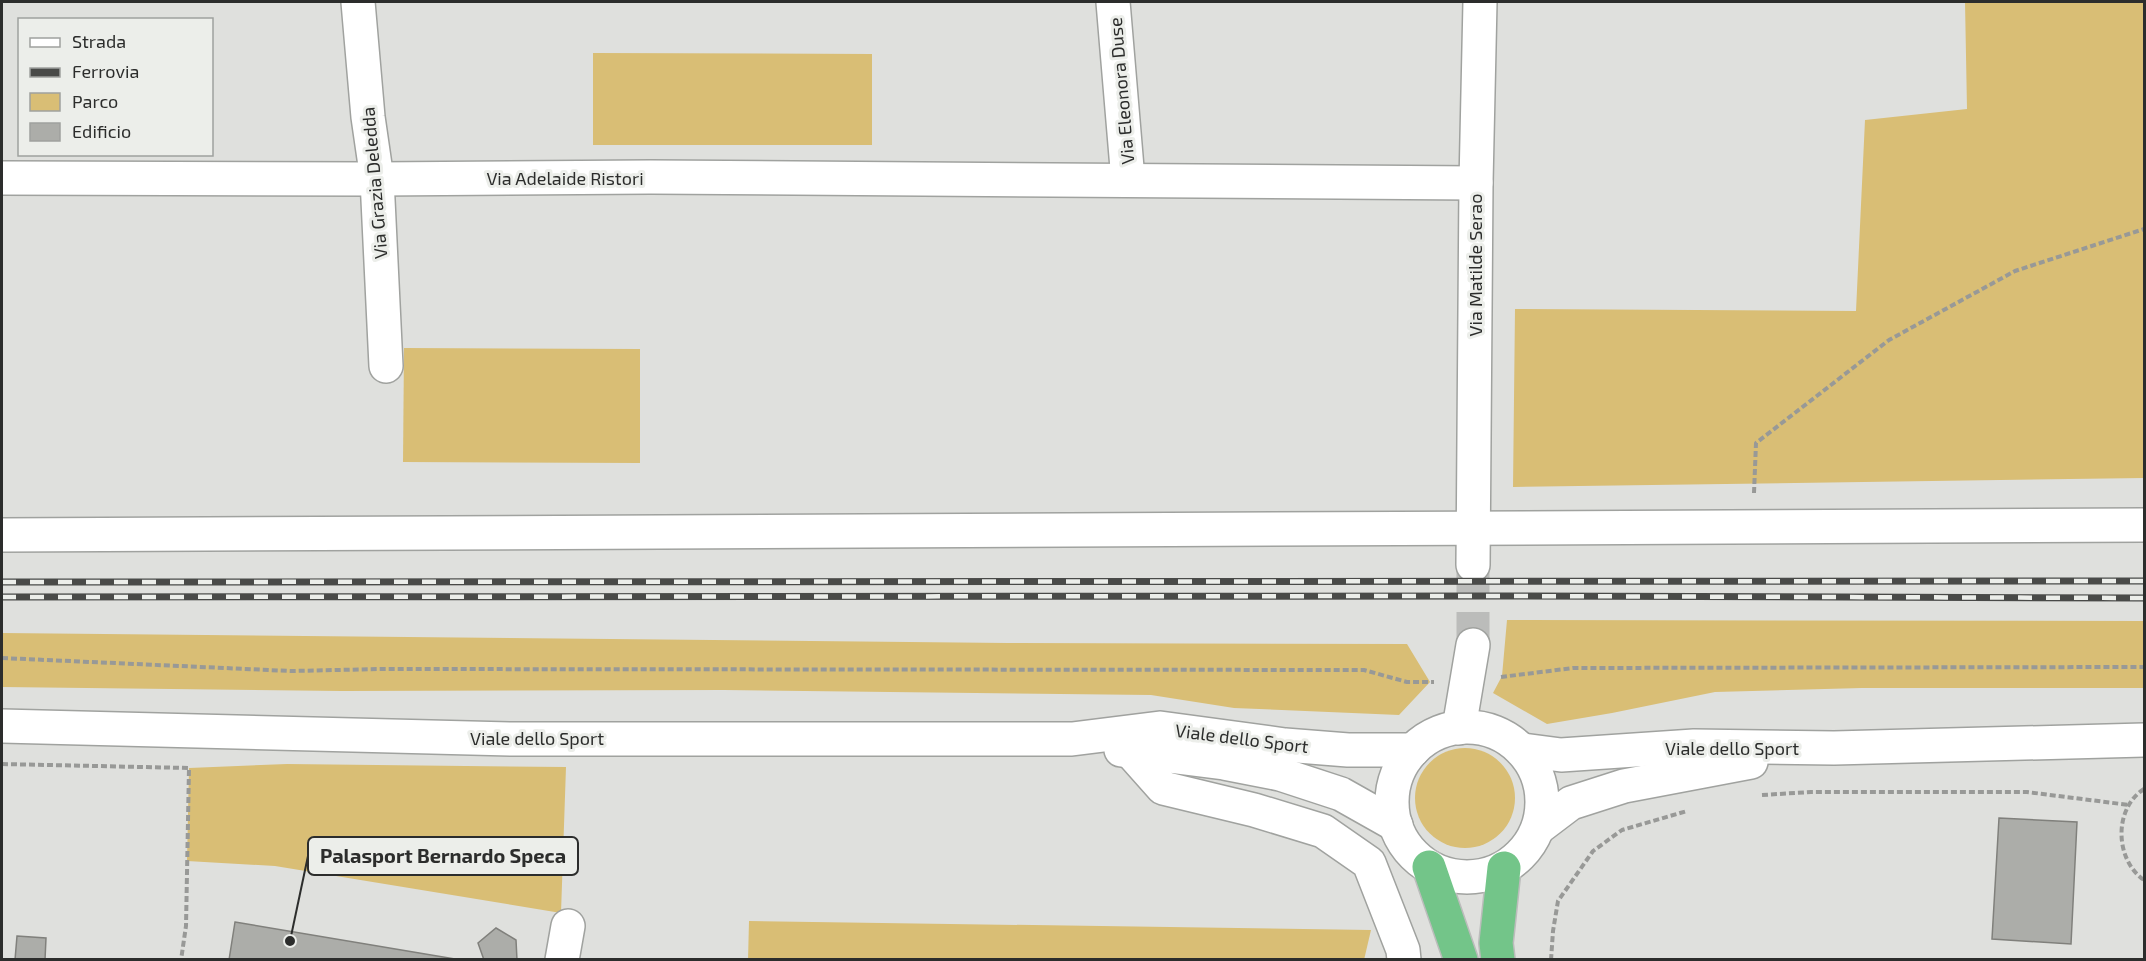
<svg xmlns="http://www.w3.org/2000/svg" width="2146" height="961" font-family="'Exo 2',sans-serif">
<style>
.green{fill:#d9be75}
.building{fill:#acada9;stroke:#80807c;stroke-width:1.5}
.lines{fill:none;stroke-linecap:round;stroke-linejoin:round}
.minor-tunnel{stroke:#bbbcba;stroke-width:33;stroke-dasharray:33 16;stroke-linecap:butt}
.minor-casing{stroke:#a0a29f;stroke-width:36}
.highway-casing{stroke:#bbbcbb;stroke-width:36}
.path{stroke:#989997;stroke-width:4;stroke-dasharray:6 3;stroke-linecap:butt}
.minor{stroke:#fff;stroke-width:33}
.highway{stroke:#73c589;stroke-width:33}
.rail-casing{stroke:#494a48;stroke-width:7}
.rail{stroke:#eceeea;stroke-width:4.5;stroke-dasharray:14;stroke-linecap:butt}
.labels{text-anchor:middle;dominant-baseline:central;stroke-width:6;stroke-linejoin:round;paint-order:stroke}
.street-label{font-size:18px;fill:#2c2d2c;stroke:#eceeea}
.leader{fill:none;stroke:#2c2d2c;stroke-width:2}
.callout-dot{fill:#2c2d2c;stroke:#eceeea;stroke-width:2}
.callout{fill:#eceeea;stroke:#2c2d2c;stroke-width:2}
.callout-label{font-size:20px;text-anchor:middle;font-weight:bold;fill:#2c2d2c}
</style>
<rect width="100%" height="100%" fill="#dfe0dd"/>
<g class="green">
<polygon points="1965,2 2144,2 2144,478 1513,487 1515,309 1856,311 1865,120 1967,109"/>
<polygon points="593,53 872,54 872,145 593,145"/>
<polygon points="404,348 640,349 640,463 403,462"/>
<polygon points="1507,620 2144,621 2144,688 1862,688 1715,692 1612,713 1547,724 1493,693 1502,676"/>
<polygon points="2,633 1007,643 1407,644 1430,682 1399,715 1234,708 1151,695 724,690 342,691 2,687"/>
<circle cx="1465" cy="798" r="50"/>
<polygon points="287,764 566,767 561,913 275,866 187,861 189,768"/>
<polygon points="749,921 1371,930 1364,960 748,960"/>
</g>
<g class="building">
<polygon points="1999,818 2077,822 2071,944 1992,939"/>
<polygon points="235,922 461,960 229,960"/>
<polygon points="496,928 516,940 517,960 484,960 478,943"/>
<polygon points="17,936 46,938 45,960 15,960"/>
</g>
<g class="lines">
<polyline class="minor-tunnel" points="1473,645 1473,565"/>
<g class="minor-casing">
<g id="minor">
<polyline points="358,2 368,117 377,179 386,366"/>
<polyline points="1113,2 1128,180"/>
<polyline points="2,178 377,179 651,177 1476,183"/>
<polyline points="2,535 2144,525"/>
<polyline points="1473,565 1476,183 1480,2"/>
<polyline points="2,726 512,739 1072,739 1160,728 1285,745 1348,750 1413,750"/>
<circle cx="1467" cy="802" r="75"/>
<polyline points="1459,728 1473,645"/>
<polyline points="1121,750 1224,763 1280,774 1341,794 1396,825"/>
<polyline points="1523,750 1561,755 1694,746 1834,748 2144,740"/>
<polyline points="1131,752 1163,788 1254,810 1323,831 1369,863 1403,950 1404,960"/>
<polyline points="1538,828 1571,803 1624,786 1751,762"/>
<polyline points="562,960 568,926"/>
</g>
</g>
<g class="highway-casing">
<g id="highway">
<polyline points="1429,867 1461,960"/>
<polyline points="1498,960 1496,943 1504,868"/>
</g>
</g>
<g class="path">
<polyline points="1754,493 1756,443 1889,340 2015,271 2144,229"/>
<polyline points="2,658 291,671 381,669 1364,670 1407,682 1434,682"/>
<polyline points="1501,677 1573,668 2144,667"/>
<polyline points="2,764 189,768 186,926 181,960"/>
<path d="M2144,789C2113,809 2115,860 2144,880"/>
<polyline points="1762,795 1811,792 2027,792 2129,805"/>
<polyline points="1551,960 1553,931 1558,901 1593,851 1622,830 1687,811"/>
</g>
<use href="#minor" class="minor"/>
<use href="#highway" class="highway"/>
<g class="rail-casing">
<g id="rail">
<polyline points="2,582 2144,581"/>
<polyline points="2,597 1500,596 2144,598"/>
</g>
</g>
<use href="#rail" class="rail"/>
</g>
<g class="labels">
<g class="street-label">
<text transform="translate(1121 91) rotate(-95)">Via Eleonora Duse</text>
<text x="565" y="178">Via Adelaide Ristori</text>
<text transform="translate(374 183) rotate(-95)">Via Grazia Deledda</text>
<text transform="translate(1475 265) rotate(-90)">Via Matilde Serao</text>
<text x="537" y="738">Viale dello Sport</text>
<text transform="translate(1242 738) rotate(7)">Viale dello Sport</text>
<text x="1732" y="748">Viale dello Sport</text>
</g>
</g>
<path class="leader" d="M290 941L308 856"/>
<circle class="callout-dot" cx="290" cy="941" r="6"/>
<rect class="callout" x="308" y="837" width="270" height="38" rx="6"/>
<g class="callout-label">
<text x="443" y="863">Palasport Bernardo Speca</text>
</g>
<rect width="2146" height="961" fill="none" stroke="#2c2d2c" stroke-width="6"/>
<rect x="18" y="18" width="195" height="138" fill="#eceeea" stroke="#9fa19e" stroke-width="1.5"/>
<rect x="30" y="38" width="30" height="9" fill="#ffffff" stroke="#9fa19e" stroke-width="1.5"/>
<text x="72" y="48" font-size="18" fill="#2c2d2c">Strada</text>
<rect x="30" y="68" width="30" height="9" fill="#494a48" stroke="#9fa19e" stroke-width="1.5"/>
<text x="72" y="78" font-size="18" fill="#2c2d2c">Ferrovia</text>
<rect x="30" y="93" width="30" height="18" fill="#d9be75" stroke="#9fa19e" stroke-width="1.5"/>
<text x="72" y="108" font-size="18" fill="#2c2d2c">Parco</text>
<rect x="30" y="123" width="30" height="18" fill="#acada9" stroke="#9fa19e" stroke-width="1.5"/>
<text x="72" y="138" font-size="18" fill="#2c2d2c">Edificio</text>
</svg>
